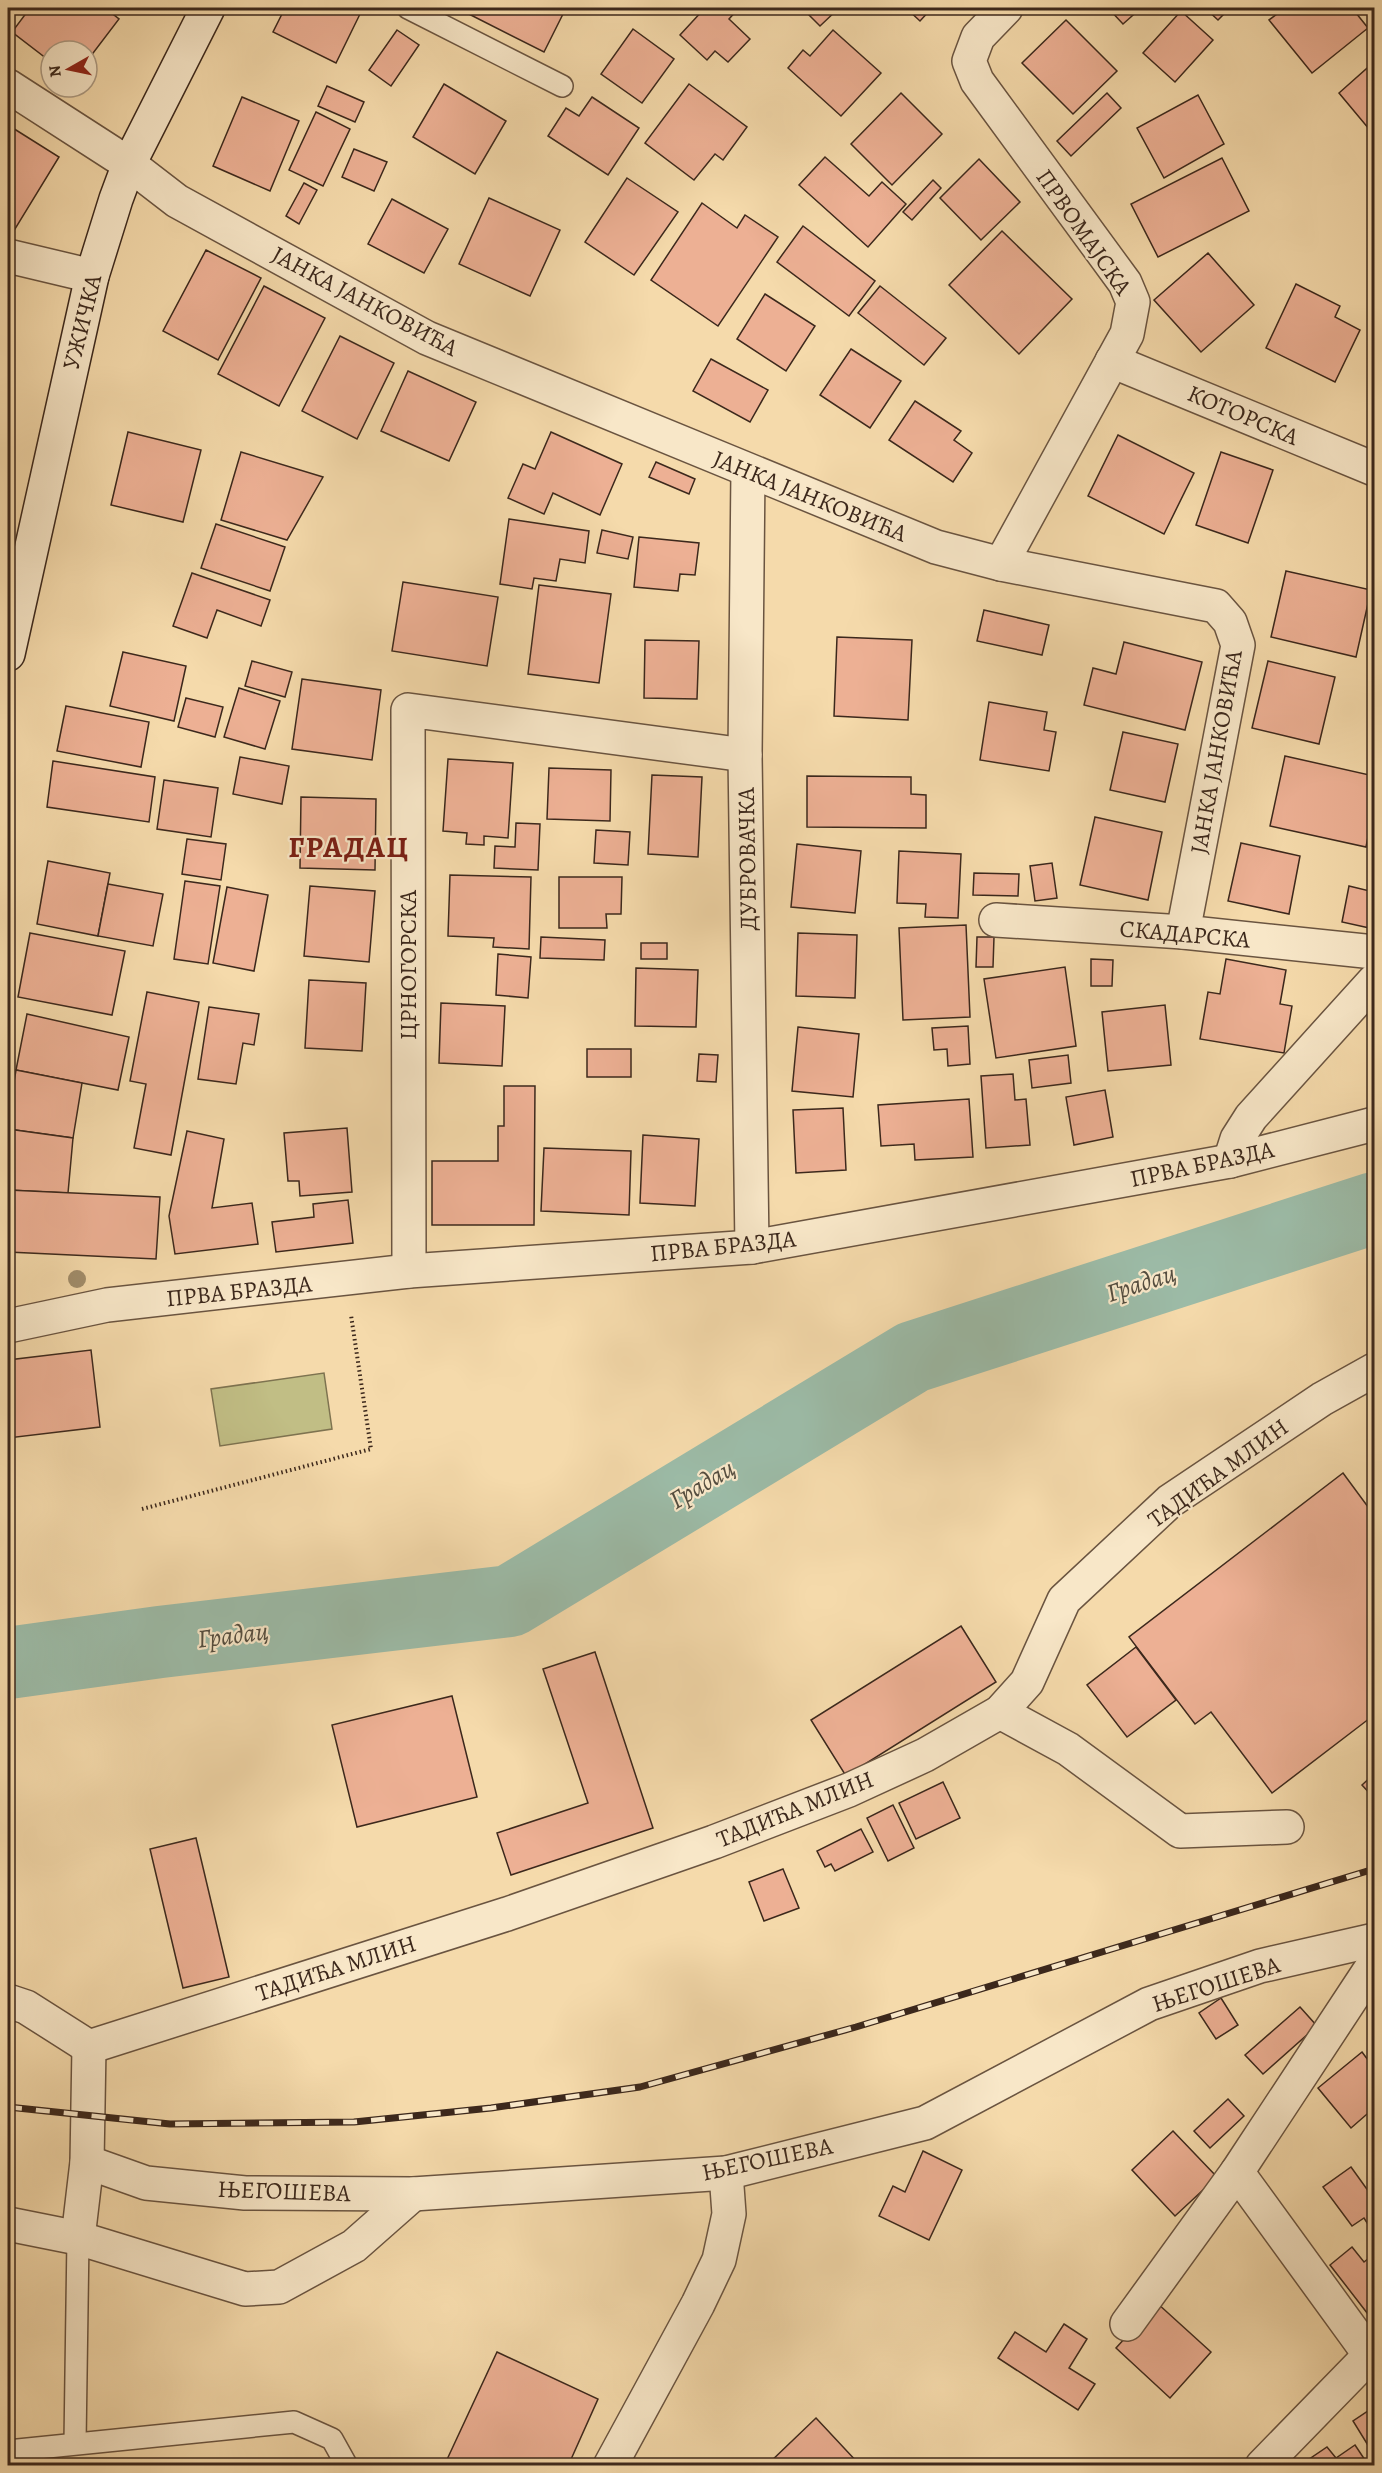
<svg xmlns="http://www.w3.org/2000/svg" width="1382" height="2473" font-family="Alegreya,serif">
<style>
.pitch{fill:#c1be85;stroke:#7e7350;stroke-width:1.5}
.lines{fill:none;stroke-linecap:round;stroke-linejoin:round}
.river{stroke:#9cbba7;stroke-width:72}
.building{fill:#edb094;stroke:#3c281c;stroke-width:1.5}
.lane-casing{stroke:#6a5440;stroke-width:24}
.street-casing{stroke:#6a5440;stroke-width:36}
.secondary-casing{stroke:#3c281c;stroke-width:36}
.path{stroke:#3c281c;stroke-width:4;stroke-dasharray:1.5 3;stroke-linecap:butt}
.lane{stroke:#f8e7c8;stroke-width:21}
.street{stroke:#f8e7c8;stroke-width:33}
.secondary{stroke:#f8e7c8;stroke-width:33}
.rail-casing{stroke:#3c281c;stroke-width:7}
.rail{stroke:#f8e7c8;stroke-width:4.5;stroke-dasharray:14;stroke-linecap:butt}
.tree{fill:#a18d6b}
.labels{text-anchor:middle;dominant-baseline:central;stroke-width:4.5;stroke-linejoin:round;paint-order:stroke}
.street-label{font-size:24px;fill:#3c281c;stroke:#f8e7c8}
.water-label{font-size:26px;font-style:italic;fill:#544d3f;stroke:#f8e7c8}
.district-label{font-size:30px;font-weight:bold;letter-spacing:1.5px;fill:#7a1f14;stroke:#f8e7c8}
</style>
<rect width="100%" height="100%" fill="#f5daab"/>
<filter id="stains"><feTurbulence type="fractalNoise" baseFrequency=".00333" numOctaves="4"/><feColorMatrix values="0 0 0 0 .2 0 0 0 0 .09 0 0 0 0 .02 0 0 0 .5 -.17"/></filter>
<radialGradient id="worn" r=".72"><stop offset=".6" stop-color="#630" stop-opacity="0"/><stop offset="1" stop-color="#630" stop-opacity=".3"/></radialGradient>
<polygon class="pitch" points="324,1373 332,1429 220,1446 211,1389"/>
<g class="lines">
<polyline class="river" points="8,1663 160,1642 510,1601 913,1357 1374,1208"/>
</g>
<g class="building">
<polygon points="30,8 105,8 119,19 87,61 87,51 51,51 51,62 12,32"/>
<polygon points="285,8 357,8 362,10 336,63 273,32"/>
<polygon points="457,8 566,8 544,52"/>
<polygon points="702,8 739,8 729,19 750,39 728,62 715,51 707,60 680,35 704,9"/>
<polygon points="802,8 839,8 820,26"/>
<polygon points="906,8 932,8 920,21"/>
<polygon points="1108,8 1141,8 1123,24"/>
<polygon points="1205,8 1230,8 1218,20"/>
<polygon points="1285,8 1352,8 1368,28 1312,73 1269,20"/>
<polygon points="1181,11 1213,40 1175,82 1143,53"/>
<polygon points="1066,20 1117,71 1073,114 1022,63"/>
<polygon points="633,29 674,59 642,103 601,74"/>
<polygon points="397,30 419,45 391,86 369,70"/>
<polygon points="833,30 881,73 841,116 788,68 803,50 810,56"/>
<polygon points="1374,62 1374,135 1339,93"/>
<polygon points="444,84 506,121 475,174 413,137"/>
<polygon points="689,84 747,127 723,160 715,154 694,180 645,143"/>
<polygon points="327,86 364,102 355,122 318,106"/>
<polygon points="901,93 942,134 892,185 851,144"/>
<polygon points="1107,93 1121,108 1071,156 1057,141"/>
<polygon points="1198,95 1224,144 1164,178 1137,128"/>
<polygon points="242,97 299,121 270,191 213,166"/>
<polygon points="592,97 639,128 608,175 548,136 566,108 579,116"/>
<polygon points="316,112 350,129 323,186 289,170"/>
<polygon points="8,125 59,157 15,229 8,224"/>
<polygon points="354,149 387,162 374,191 342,177"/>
<polygon points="825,157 869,196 882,182 906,204 868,247 799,185"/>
<polygon points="1222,158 1249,211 1158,257 1131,204"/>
<polygon points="979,159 1020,202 981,240 940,198"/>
<polygon points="627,178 678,212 634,275 585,242"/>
<polygon points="933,180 941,188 912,220 903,212"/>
<polygon points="304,183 317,190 299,224 286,216"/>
<polygon points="489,198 560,230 530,296 459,264"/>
<polygon points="392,199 448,229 424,273 368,244"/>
<polygon points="702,203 737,228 745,215 778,237 718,326 651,280"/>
<polygon points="803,226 875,281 849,316 777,262"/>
<polygon points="1002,231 1072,299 1019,354 949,285"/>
<polygon points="206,250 261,278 218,360 163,331"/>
<polygon points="1208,253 1254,305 1201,352 1154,300"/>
<polygon points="1296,284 1340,306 1335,317 1360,330 1335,382 1266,348"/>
<polygon points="264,286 325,318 279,406 218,374"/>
<polygon points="880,286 946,338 924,365 858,313"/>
<polygon points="765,294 815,326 786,371 737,339"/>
<polygon points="340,336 394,363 357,439 302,411"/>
<polygon points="851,349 901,381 870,428 820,395"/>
<polygon points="711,359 768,390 750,422 693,391"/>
<polygon points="408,371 476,402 449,461 381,431"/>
<polygon points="915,401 961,431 954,440 972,453 953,482 889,440"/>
<polygon points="128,432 201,450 183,522 111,505"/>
<polygon points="551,432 622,464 600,515 553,493 544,514 508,498 523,464 535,469"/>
<polygon points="1118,435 1194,473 1164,534 1088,496"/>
<polygon points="241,452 323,477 287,540 221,520"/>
<polygon points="1221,452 1273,470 1248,543 1196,525"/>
<polygon points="656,462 695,479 689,494 649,477"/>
<polygon points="509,519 589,531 585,563 560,559 556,581 534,578 532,589 500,584"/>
<polygon points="216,524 285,547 270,591 201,568"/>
<polygon points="602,530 633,537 628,559 597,553"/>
<polygon points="639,537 699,543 695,575 680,574 678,591 634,587"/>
<polygon points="1286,571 1371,590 1356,657 1271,637"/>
<polygon points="192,573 270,600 261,626 217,610 207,638 173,626"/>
<polygon points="403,582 498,597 487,666 392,651"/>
<polygon points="539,585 611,594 599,683 528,674"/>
<polygon points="984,610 1049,625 1042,655 977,641"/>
<polygon points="837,637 912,640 908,720 834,716"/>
<polygon points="645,640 699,641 697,699 644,698"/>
<polygon points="1124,642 1202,662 1185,730 1084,705 1093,668 1116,674"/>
<polygon points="123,652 186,666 174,721 110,706"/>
<polygon points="252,661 292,672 285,697 245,686"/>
<polygon points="1268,661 1335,677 1319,744 1252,728"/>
<polygon points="302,679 381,690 372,760 292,749"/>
<polygon points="239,688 280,701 265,749 224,737"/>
<polygon points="186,698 223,707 215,737 178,727"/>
<polygon points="989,702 1047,712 1044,730 1056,732 1049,771 980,760"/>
<polygon points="66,706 149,722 141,767 57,751"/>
<polygon points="1123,732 1178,744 1165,802 1110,790"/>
<polygon points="1285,756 1374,776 1374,807 1366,847 1270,826"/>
<polygon points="240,757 289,766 282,804 233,794"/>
<polygon points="448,759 513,763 508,838 484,836 484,845 466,844 467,833 443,831"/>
<polygon points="53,761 155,777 149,822 47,807"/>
<polygon points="549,768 611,770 610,821 547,819"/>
<polygon points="652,775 702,777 698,857 648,854"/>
<polygon points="807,776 911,777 911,794 926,795 926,828 807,827"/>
<polygon points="164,780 218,788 211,837 157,829"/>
<polygon points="301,797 376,799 375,870 300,868"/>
<polygon points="1095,817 1162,832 1148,900 1080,885"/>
<polygon points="516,823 540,824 538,870 494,868 495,846 515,847"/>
<polygon points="596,830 630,832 628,865 594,863"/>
<polygon points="187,839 226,844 221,880 182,874"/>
<polygon points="1241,843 1300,856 1289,914 1228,901"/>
<polygon points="797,844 861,851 855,913 791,907"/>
<polygon points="899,851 961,854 958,918 925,917 926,904 897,903"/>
<polygon points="48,861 110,873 98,936 37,924"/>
<polygon points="1052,863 1057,898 1035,901 1030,866"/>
<polygon points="974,873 1019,874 1018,896 973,895"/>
<polygon points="450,875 531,877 529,949 493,947 494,938 448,936"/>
<polygon points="559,877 622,877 621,914 606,914 607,928 559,928"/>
<polygon points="185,881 220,886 208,964 174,959"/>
<polygon points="108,884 163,894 153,946 98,936"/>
<polygon points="310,886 375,891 369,962 304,956"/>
<polygon points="1349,886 1374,892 1374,929 1342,922"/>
<polygon points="227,887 268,895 254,971 213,963"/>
<polygon points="966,925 970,1017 903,1020 899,928"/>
<polygon points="30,933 125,951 112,1015 18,997"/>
<polygon points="798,933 857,935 855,998 796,996"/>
<polygon points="541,937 605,940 604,960 540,958"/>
<polygon points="977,937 994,937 993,967 976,967"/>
<rect x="641" y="943" width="26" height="16"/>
<polygon points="498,954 531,957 528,998 496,995"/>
<polygon points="1091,959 1113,960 1112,986 1091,986"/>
<polygon points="1226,959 1286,970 1280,1004 1292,1006 1284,1053 1200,1039 1208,992 1220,994"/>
<polygon points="1065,967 1076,1046 996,1058 984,979"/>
<polygon points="636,968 698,970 696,1027 635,1026"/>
<polygon points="309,980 366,983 362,1051 305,1048"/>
<polygon points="147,992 199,1002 171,1155 134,1148 146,1084 130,1081"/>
<polygon points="441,1003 505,1006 502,1066 439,1063"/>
<polygon points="1165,1005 1171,1065 1108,1071 1102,1012"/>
<polygon points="209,1007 259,1014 254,1045 243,1043 236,1084 198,1079"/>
<polygon points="27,1014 129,1037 118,1090 16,1070"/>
<polygon points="968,1026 970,1064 948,1066 947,1049 934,1050 932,1028"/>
<polygon points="798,1027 859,1034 853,1097 792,1091"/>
<rect x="587" y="1049" width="44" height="28"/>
<polygon points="699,1054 718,1055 716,1082 697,1081"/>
<polygon points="1068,1055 1071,1083 1032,1088 1029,1060"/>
<polygon points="16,1070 82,1083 73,1138 8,1129 8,1116"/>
<polygon points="1013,1074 1015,1100 1026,1099 1030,1145 986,1148 981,1076"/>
<polygon points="504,1086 535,1086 534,1225 432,1225 432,1161 498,1161 498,1126 504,1126"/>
<polygon points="1105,1090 1113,1137 1074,1145 1066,1097"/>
<polygon points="969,1099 973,1157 915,1160 914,1144 881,1146 878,1105"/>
<polygon points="843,1108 846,1170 796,1173 793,1110"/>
<polygon points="347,1128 352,1192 300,1196 299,1181 288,1181 284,1133"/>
<polygon points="8,1129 73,1138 68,1193 8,1190"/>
<polygon points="187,1131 224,1139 212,1208 252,1203 258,1244 175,1254 169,1216"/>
<polygon points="643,1135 699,1139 695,1206 640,1203"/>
<polygon points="544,1148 631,1151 629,1215 541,1211"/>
<polygon points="8,1190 160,1197 156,1259 8,1252"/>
<polygon points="348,1200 353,1243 276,1252 272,1222 314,1217 313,1204"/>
<polygon points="91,1350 100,1427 8,1438 8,1360"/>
<polygon points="1343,1473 1374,1515 1374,1551 1369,1555 1374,1563 1374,1715 1272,1793 1211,1712 1195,1724 1129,1637"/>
<polygon points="961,1626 996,1682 846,1776 811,1720"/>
<polygon points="1136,1647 1176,1700 1127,1737 1087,1685"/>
<polygon points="595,1652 653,1828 511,1875 497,1833 588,1803 543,1669"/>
<polygon points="452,1696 477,1797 357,1827 332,1725"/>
<polygon points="1374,1774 1374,1798 1362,1785"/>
<polygon points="943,1782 960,1818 916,1839 899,1803"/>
<polygon points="893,1805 914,1848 888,1861 867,1818"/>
<polygon points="861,1829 873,1852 835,1871 831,1864 825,1867 817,1851"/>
<polygon points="196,1838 229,1977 183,1988 150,1849"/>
<polygon points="783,1869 799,1908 764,1921 749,1882"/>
<polygon points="1374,1996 1374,2009 1368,2002"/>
<polygon points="1221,1998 1238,2025 1216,2039 1199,2013"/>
<polygon points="1300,2007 1317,2026 1263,2074 1245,2055"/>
<polygon points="1362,2052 1374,2068 1374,2108 1351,2128 1318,2088"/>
<polygon points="1228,2099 1244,2116 1210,2148 1194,2131"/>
<polygon points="1173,2131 1217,2177 1175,2216 1132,2170"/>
<polygon points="923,2151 962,2170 929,2240 879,2216 893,2186 905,2192"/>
<polygon points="1351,2167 1374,2199 1373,2232 1364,2218 1352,2226 1323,2187"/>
<polygon points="1352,2247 1364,2262 1374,2254 1374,2315 1371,2318 1330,2265"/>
<polygon points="1157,2303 1211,2352 1170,2398 1116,2348"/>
<polygon points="1064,2324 1087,2339 1069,2368 1095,2384 1078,2410 998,2358 1015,2332 1046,2352"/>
<polygon points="497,2352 598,2399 568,2466 444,2466"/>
<polygon points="1374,2407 1374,2455 1353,2421"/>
<polygon points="816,2418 859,2464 766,2466"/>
<polygon points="1355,2445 1369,2466 1299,2466 1327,2447 1336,2458"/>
</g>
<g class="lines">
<g class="lane-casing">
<g id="lane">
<polyline points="408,8 562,86"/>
<polyline points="75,2443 78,2238"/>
<polyline points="8,2451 294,2422 332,2439 347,2466"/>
</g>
</g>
<g class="street-casing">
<g id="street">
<polyline points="8,86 129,164 177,201 427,338 936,547 1001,564 1216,606 1230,622 1238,645 1183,932"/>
<polyline points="8,256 92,276"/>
<polyline points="1112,361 1374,469"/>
<polyline points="748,471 745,755 752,1247"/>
<polyline points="1001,564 1127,334 1133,302 1125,283 977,81 969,61 978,37 1006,8"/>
<polyline points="996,920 1183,932 1374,952"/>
<polyline points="1230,1161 1237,1139 1251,1117 1374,981"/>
<polyline points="409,1271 408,710 745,755"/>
<polyline points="8,1326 107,1305 409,1271 752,1247 1230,1161 1374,1124"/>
<polyline points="1000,1712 1068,1749 1180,1831 1287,1827"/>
<polyline points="8,2001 26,2007 89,2047"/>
<polyline points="89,2047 507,1914 714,1842 849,1790 925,1755 1000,1712 1027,1682 1064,1600 1170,1501 1322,1399 1374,1370"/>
<polyline points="87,2162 146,2183 245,2193 413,2194 726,2173 925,2123 1149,2004 1260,1966 1374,1940"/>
<polyline points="1237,2172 1370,2355"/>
<polyline points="8,2224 78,2238 245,2289 279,2287 354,2246 413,2194"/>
<polyline points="78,2238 87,2162 89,2047"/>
<polyline points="1127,2324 1237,2172 1374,1964"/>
<polyline points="610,2466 698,2304 719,2260 729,2214 726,2173"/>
<polyline points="1262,2466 1374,2351"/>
</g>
</g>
<g class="secondary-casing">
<polyline id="secondary" points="8,654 92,276 116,199 129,164 208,8"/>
</g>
<polyline class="path" points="142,1509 371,1449 351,1315"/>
<use href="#lane" class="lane"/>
<use href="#street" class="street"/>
<use href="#secondary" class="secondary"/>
<g class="rail-casing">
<polyline id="rail" points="8,2107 170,2124 354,2122 491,2108 640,2087 856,2027 1374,1869"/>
</g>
<use href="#rail" class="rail"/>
</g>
<circle class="tree" cx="77" cy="1279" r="9"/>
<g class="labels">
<g class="street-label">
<text transform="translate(1084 232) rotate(55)">ПРВОМАЈСКА</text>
<text transform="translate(365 301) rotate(28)">ЈАНКА ЈАНКОВИЋА</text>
<text transform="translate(82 322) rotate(-76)">УЖИЧКА</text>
<text transform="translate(1243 415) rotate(23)">КОТОРСКА</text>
<text transform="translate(810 496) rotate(22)">ЈАНКА ЈАНКОВИЋА</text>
<text transform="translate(1216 752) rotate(-80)">ЈАНКА ЈАНКОВИЋА</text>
<text transform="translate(747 859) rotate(-91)">ДУБРОВАЧКА</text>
<text transform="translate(1185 934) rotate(5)">СКАДАРСКА</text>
<text transform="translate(408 965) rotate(-90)">ЦРНОГОРСКА</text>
<text transform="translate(1202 1164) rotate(-12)">ПРВА БРАЗДА</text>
<text transform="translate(723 1246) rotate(-6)">ПРВА БРАЗДА</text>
<text transform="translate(239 1291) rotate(-6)">ПРВА БРАЗДА</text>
<text transform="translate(1218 1473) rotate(-36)">ТАДИЋА МЛИН</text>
<text transform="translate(795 1809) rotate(-22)">ТАДИЋА МЛИН</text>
<text transform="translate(336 1968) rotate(-18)">ТАДИЋА МЛИН</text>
<text transform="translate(1216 1984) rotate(-18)">ЊЕГОШЕВА</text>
<text transform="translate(767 2159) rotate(-12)">ЊЕГОШЕВА</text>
<text transform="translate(284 2191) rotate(2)">ЊЕГОШЕВА</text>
</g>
<g class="water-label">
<text transform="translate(1141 1283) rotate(-18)">Градац</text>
<text transform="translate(702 1484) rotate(-31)">Градац</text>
<text transform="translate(233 1635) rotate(-7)">Градац</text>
</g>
<g class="district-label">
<text x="349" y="847">ГРАДАЦ</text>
</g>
</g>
<rect width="1382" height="2473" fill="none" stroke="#f5daab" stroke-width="30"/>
<rect x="9" y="9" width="1364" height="2455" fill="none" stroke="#3c281c" stroke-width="3"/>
<rect x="15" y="15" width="1352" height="2443" fill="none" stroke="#3c281c" stroke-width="1.5"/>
<g transform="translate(69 69) rotate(261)"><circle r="28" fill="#f8e7c8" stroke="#ad9b83" stroke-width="1.5"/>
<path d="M0-4.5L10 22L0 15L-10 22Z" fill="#8f2418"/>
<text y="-9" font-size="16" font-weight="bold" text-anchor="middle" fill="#3c281c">N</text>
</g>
<rect width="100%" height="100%" filter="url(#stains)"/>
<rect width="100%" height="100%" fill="url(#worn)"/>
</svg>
